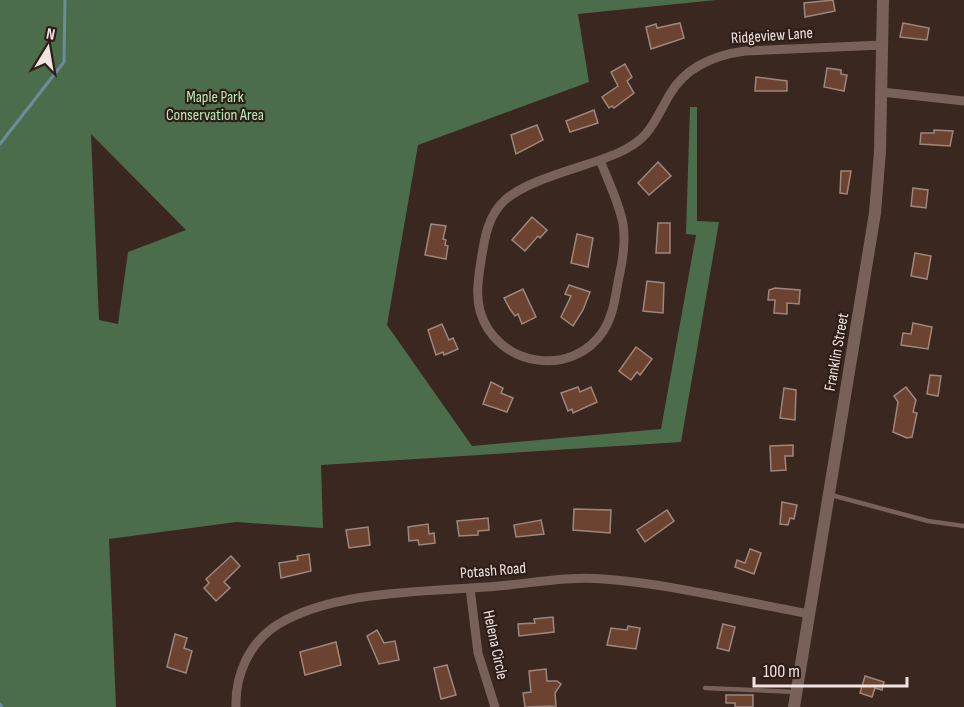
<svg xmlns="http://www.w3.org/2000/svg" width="964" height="707" font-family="'Sofia Sans Condensed',sans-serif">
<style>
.forest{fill:#4b6d4c;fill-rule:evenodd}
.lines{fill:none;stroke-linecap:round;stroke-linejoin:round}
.stream{stroke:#6d8c9a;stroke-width:3}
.building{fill:#6c4330;stroke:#9d877d;stroke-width:1.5}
.service{stroke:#776159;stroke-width:4.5}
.minor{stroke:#776159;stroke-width:9}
.tertiary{stroke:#776159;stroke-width:12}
.labels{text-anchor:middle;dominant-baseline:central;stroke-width:4.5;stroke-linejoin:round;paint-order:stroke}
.street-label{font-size:16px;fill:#f1e4e0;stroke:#2f1d17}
.park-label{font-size:16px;fill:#b4ecb5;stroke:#2f1d17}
</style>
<rect width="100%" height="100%" fill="#3a2720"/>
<path class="forest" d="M0,0H716L578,14L589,82L418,145L387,325L472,446L661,429L696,235L686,234L690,107H697V221L719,222L681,442L321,465L323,528L236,522L109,539L116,707H0ZM91,134L186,230L128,252L118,324L99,320Z"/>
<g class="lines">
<g class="stream">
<polyline points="0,144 64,62 65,0"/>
<polyline points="0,704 2,707"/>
</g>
</g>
<g class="building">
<polygon points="833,0 835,11 805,17 804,3"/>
<polygon points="680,23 684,38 651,49 646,27 656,24 657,28"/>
<polygon points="903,23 929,28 927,40 900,37"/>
<polygon points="625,64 632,77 627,81 634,93 614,108 612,106 609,108 602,97 618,86 611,72"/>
<polygon points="827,68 841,70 841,74 847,75 844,91 824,87"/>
<polygon points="756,77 787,81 787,91 755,91"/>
<polygon points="594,110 598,123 570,132 566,121"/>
<polygon points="537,125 543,140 516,154 511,135"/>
<polygon points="934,130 953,131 950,146 920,144 921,133 934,133"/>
<polygon points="658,162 671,176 649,195 638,183"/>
<polygon points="841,171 851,171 847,194 840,193"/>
<polygon points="913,188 928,190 926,208 911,206"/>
<polygon points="532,217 547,230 540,238 538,236 525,251 512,240"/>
<polygon points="658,223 670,223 670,253 656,253"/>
<polygon points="431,224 446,226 443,239 446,240 445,245 448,246 446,259 425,255"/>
<polygon points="577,234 593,238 588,267 571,263"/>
<polygon points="915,253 931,256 927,279 911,276"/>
<polygon points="647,281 664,283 663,313 643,311"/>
<polygon points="569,285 590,292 583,310 573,326 561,317 571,296 565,294"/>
<polygon points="775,288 800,290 799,304 787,303 787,314 774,313 775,300 768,300 769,290"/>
<polygon points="523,289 536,317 522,324 518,314 515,316 510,309 504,298"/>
<polygon points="913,323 932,327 928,349 901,345 903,333 911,334"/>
<polygon points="442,324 449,340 453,338 458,349 444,355 443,352 436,355 428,330"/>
<polygon points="636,347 652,359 640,375 637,372 631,380 619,371"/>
<polygon points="930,375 941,376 938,396 927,394"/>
<polygon points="491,382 503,388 501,393 513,398 507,412 483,404"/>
<polygon points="578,387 580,392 591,387 597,402 573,413 572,409 568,411 561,393"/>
<polygon points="906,387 916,400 913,412 917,413 912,437 907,438 893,432 898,402 894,396"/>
<polygon points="784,388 796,390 795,420 780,418"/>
<polygon points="793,445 793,456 785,456 786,470 771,471 770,446"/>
<polygon points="782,502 797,505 794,519 790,518 788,525 780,524"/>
<polygon points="574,509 611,510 610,533 573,530"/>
<polygon points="667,510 674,521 645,542 637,530"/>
<polygon points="488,518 489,530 478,531 478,535 459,536 457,521"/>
<polygon points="541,520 544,534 516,537 514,525"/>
<polygon points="428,524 429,534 434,533 435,543 419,545 418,540 409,541 408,527"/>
<polygon points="368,527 370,545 349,548 346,530"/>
<polygon points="750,549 761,553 754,574 735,567 737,560 745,563"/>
<polygon points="309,554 311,571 281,578 279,563 298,560 297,556"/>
<polygon points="231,556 240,566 224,582 230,588 216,601 204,588 209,583 206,579"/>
<polygon points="553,617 554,632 519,636 518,624 535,623 534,619"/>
<polygon points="723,624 735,627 729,651 717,648"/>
<polygon points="628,626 640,628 636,649 607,645 611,628 627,630"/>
<polygon points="377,630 384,643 395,641 399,660 379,664 367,636"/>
<polygon points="175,634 187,638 184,648 192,651 186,673 167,667"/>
<polygon points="336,642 341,665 305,675 300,652"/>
<polygon points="447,665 456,695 441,699 434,668"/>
<polygon points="546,669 547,681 557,681 561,684 555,693 556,706 525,707 523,693 531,692 529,671"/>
<polygon points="865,676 884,682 882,690 875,688 872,697 860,693"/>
<polygon points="726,695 753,695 753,707 735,707 735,703 726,703"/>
</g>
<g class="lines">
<g class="service">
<polyline points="831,495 928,521 964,526"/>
<polyline points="705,688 795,692"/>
</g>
<g class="minor">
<polyline points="882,92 964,101"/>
<path d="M600,160C608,181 619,202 623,224C626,244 622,263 618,282C615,299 613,315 604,330C573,379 496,367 480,311C476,296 478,282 480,267C484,243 486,217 505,200C530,178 586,167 618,153C651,138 653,123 670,94C686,67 715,55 745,51L883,45"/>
<polyline points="470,588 478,653 495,707"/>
<path d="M236,707C235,675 249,643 277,625C335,589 432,592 499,586C533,583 569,576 604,579C671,584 743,602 810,614"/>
</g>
<polyline class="tertiary" points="794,707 875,213 880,151 883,0"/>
</g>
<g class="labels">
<g class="street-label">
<text transform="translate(772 36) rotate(-4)">Ridgeview Lane</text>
<text transform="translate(837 352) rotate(-80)">Franklin Street</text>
<text transform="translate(493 571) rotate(-5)">Potash Road</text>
<text transform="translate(495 645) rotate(78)">Helena Circle</text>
</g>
<g class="park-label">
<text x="215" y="97">Maple Park<tspan x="215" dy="18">Conservation Area</tspan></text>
</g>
</g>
<g transform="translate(48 48) rotate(11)" stroke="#2f1d17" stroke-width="4.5" paint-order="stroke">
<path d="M0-4.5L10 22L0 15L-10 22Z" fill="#f1e4e0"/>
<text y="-9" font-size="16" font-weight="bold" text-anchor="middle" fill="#f1e4e0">N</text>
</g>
<path d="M754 677v9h153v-9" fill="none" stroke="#f1e4e0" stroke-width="3"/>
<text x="763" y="677" font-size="18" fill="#f1e4e0" stroke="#2f1d17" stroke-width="4.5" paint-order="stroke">100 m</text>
</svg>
